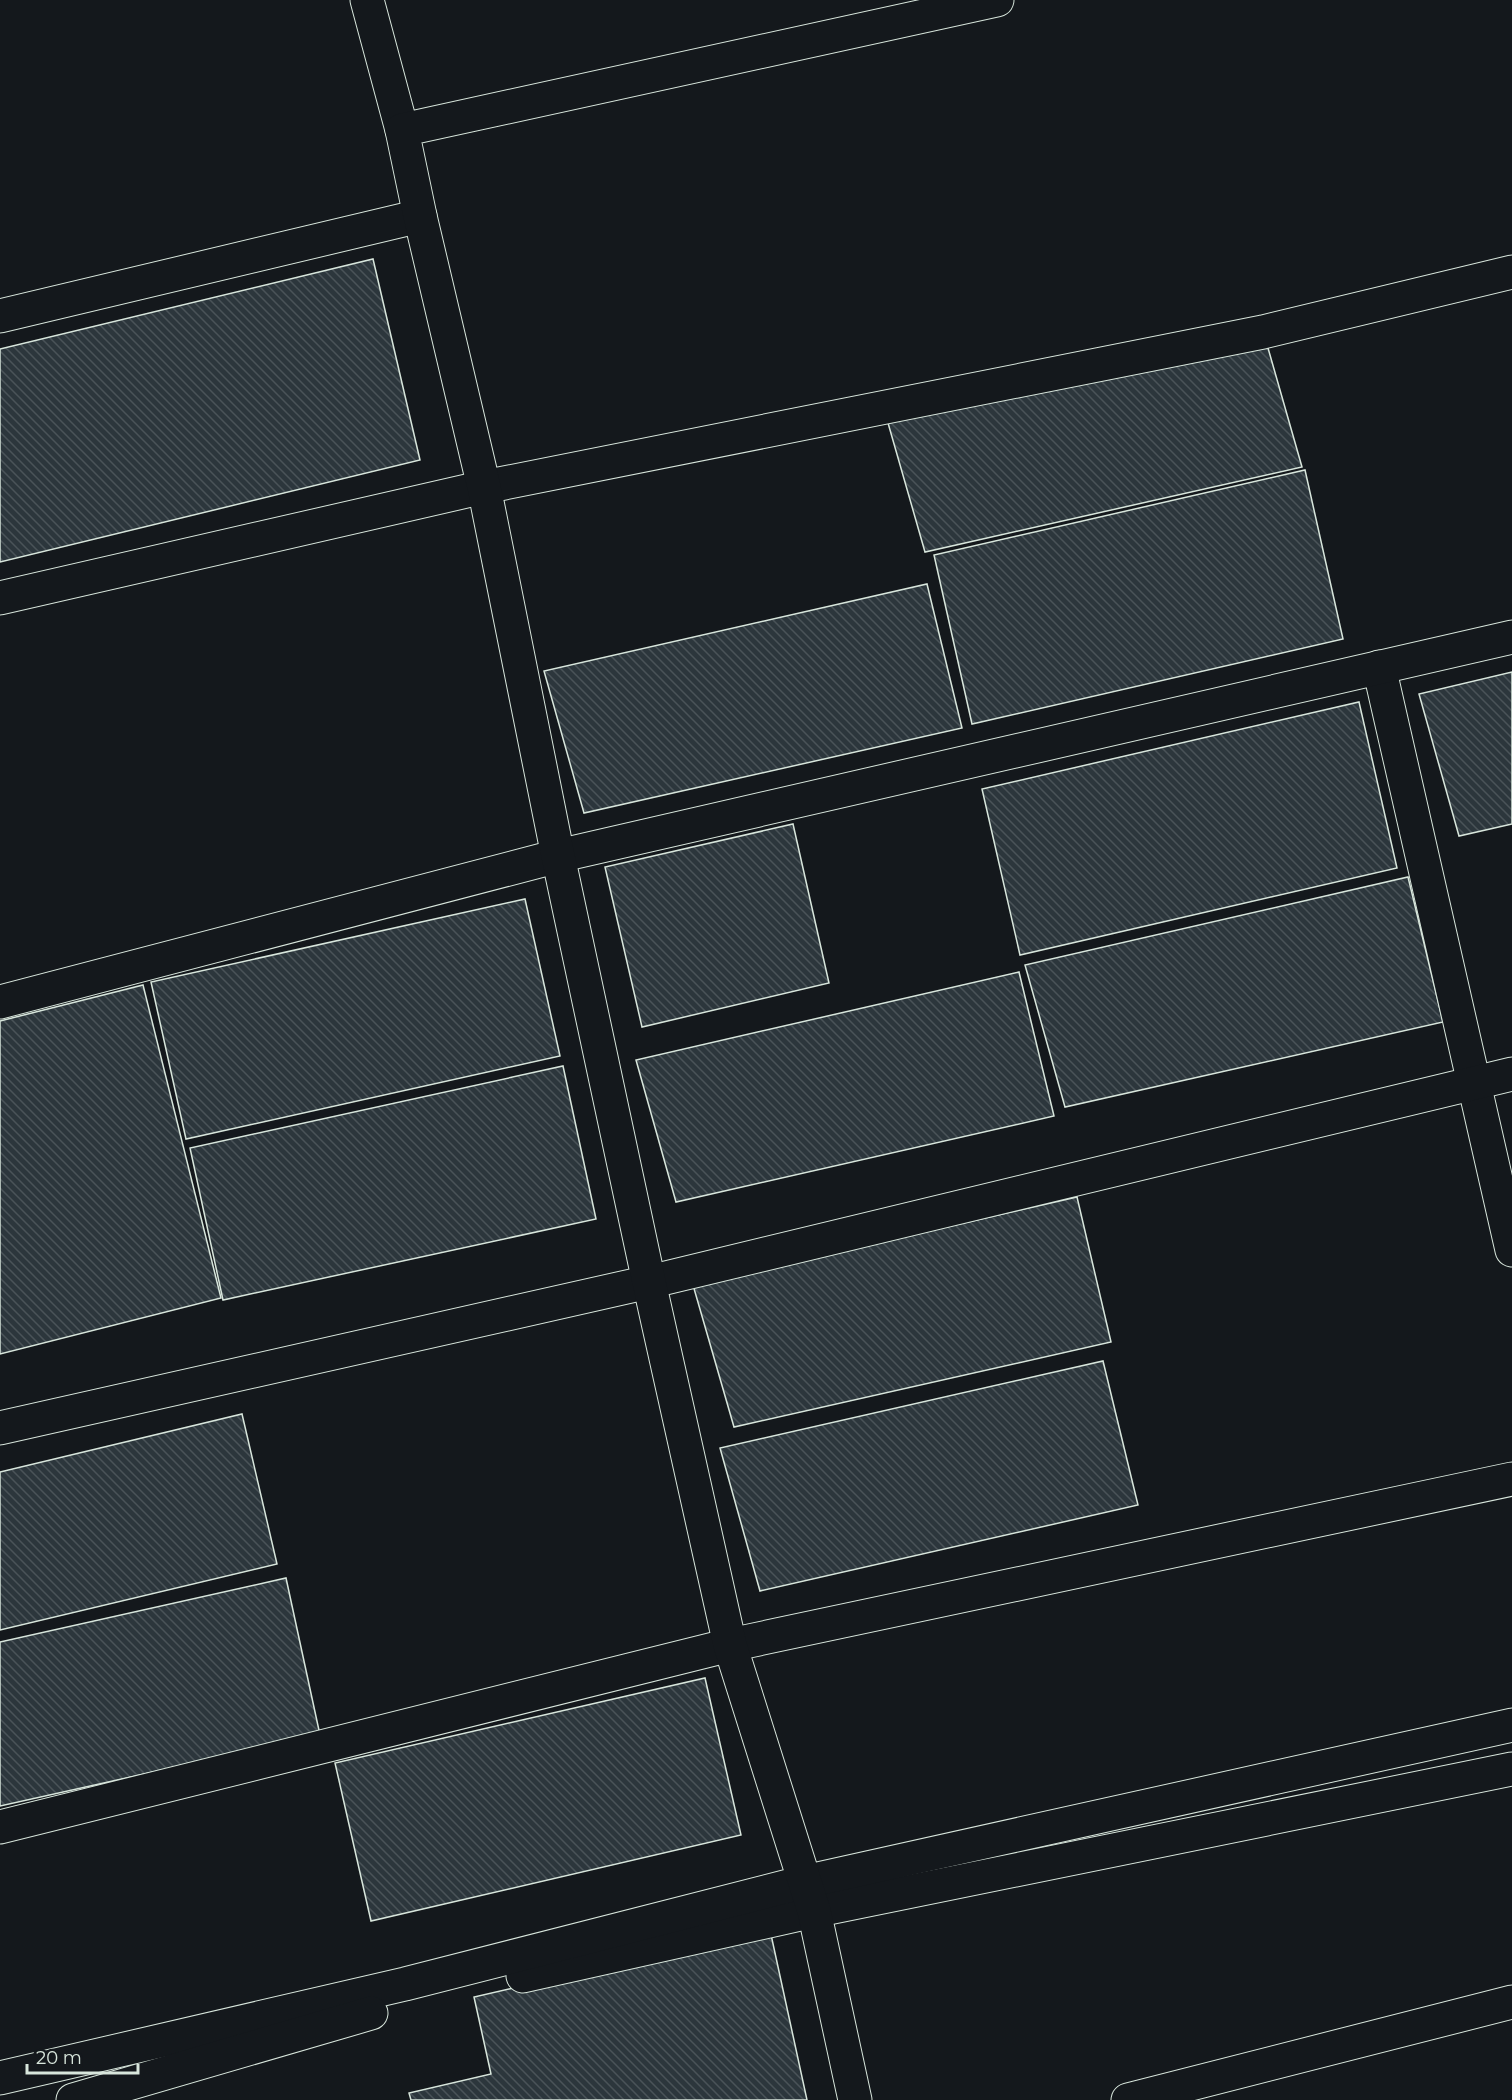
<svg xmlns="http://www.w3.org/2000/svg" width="1512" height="2100" font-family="Montserrat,sans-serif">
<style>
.building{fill:url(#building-back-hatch);stroke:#d8e6dc;stroke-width:1.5}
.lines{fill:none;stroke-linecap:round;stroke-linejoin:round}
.minor-casing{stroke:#d8e6dc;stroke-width:35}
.minor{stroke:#14181c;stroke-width:33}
</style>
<defs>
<pattern id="building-back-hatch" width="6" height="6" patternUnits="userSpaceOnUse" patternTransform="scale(1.5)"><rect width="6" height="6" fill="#2c363c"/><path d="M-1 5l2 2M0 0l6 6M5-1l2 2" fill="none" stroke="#4a5358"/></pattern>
</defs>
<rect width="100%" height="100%" fill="#14181c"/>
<g class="building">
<polygon points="373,259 420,460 0,562 0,349"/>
<polygon points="1264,334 1302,467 925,552 884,409"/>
<polygon points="1305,470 1343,639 972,724 934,555"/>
<polygon points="927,584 962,728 584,813 544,671"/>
<polygon points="1512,672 1512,824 1459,836 1419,694"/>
<polygon points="1359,702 1397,868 1020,955 982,789"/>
<polygon points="793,824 829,983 642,1027 605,867"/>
<polygon points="1408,877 1443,1022 1065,1107 1025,965"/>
<polygon points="525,899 560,1056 186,1139 151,982"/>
<polygon points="1019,972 1054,1116 676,1202 636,1060"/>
<polygon points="143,985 221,1298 0,1354 0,1021"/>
<polygon points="563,1066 596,1219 223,1300 190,1148"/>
<polygon points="1077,1197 1111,1342 734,1427 693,1285"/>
<polygon points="1103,1361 1138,1505 760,1591 720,1448"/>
<polygon points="242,1414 277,1564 0,1630 0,1472"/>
<polygon points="286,1578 320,1735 0,1806 0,1642"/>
<polygon points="705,1678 741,1835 371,1921 335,1763"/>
<polygon points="770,1930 807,2100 411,2100 409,2093 491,2074 474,1997"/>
</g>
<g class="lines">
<g class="minor-casing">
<g id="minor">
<polyline points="367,0 402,130"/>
<polyline points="0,316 420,216"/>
<polyline points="0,598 484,487 1263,332 1512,272"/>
<polyline points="1379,667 1512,1250"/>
<polyline points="0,1002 558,856 1512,637"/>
<polyline points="0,1428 649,1282 1512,1074"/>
<polyline points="0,1827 730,1645 1512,1479"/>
<polyline points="523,1976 814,1911 1512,1769"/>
<polyline points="0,2078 405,1984 804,1882 1512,1725"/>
<polyline points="73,2100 371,2013"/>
<polyline points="855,2100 814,1911 730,1645 649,1282 558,856 484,487 420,216 402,130 997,0"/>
<polyline points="1128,2100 1512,2002"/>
</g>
</g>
<use href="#minor" class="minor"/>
</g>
<path d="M27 2064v9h111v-9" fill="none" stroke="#d8e6dc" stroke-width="3"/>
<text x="36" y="2064" font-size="18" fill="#d8e6dc" stroke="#14181c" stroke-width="4.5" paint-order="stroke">20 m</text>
</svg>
